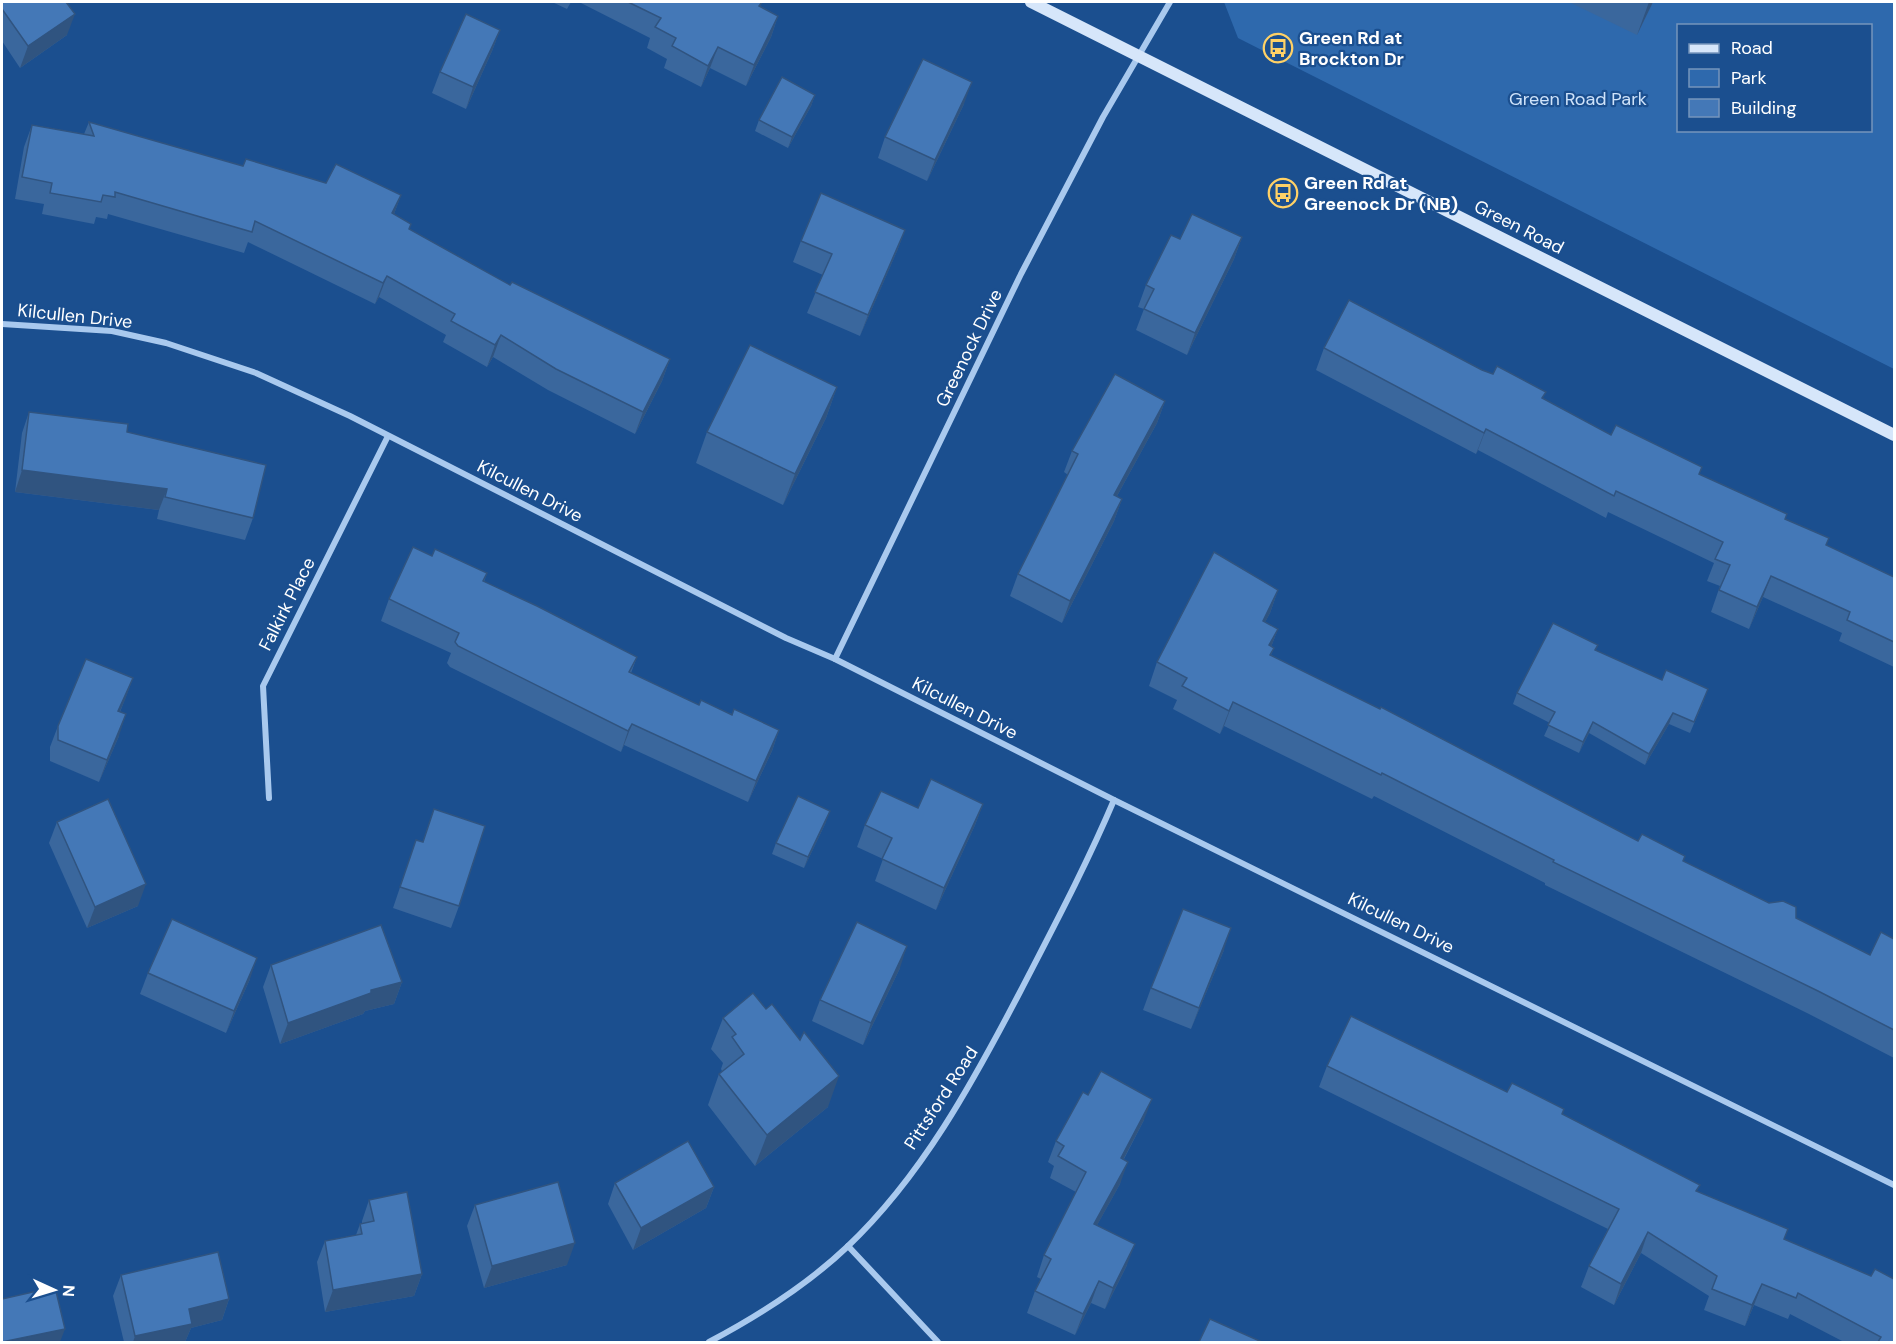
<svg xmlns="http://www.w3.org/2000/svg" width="1896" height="1344" font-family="'DM Sans',sans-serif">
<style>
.green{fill:#2e69ad;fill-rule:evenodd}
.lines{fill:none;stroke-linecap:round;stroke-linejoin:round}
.street{stroke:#a9c9ee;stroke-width:6}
.secondary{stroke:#d6e6fa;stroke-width:12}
.wall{fill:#3a679d}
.shaded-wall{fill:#305480}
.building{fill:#4478b7;stroke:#305480;stroke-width:1.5}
.labels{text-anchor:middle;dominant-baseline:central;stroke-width:4.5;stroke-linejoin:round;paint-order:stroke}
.poi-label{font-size:18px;font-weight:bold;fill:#fff;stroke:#1b4f8f;text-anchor:start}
.park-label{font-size:18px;fill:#cfe3fa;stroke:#1b4f8f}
.street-label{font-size:18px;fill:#fff;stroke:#1b4f8f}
</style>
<rect width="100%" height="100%" fill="#1b4f8f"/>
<path class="green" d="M1224,2H1894V369L1238,38ZM1678,26H1870V130H1678Z"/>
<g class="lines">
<g class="street">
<polyline points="2,324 112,331 166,343 256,373 350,416 786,638 835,659 1114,800 1894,1185"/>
<polyline points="835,659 1021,274 1103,117 1170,2"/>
<polyline points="269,798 263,686 388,436"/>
<polyline points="848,1246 938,1342"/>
<path d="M709,1342C758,1316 806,1286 847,1247C922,1176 973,1082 1020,992C1053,928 1086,866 1114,800"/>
</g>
<polyline class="secondary" points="1031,2 1894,435"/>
</g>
<g class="wall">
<polygon points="2,2 67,35 20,68 2,41"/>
<polygon points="552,2 571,2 567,9"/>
<polygon points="579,2 762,2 760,6 778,16 771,37 746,86 710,68 701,87 664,68 667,59 647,48 650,38"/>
<polygon points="1569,2 1653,2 1637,35"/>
<polygon points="500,30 492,51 466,109 432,93 440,72"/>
<polygon points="815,95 811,106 788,148 755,131 759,120"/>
<polygon points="964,104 927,181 878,158 885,137"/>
<polygon points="89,122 243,166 326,183 401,195 394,214 409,230 510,285 670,359 662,381 635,434 548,390 493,357 487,367 443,342 446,335 379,297 375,304 248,242 244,253 108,214 107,219 96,217 94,224 42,214 44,204 15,199 24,147 32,125 84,134"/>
<polygon points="905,230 897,251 860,336 807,313 823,275 793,262 801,241"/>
<polygon points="1242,237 1234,259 1187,355 1136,330 1144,309 1138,307 1146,285 1180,239"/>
<polygon points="1324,348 1482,370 1543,399 1611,435 1699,474 1785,519 1826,545 1894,577 1894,667 1839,641 1842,633 1763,597 1749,629 1711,612 1720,586 1707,581 1714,563 1608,512 1606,518 1478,450 1476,454 1316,370"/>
<polygon points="837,387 826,418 783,505 696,463 707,432"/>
<polygon points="1165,401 1157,423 1117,496 1122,499 1114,521 1062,623 1010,596 1018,574 1068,475 1064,472 1072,451"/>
<polygon points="29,412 127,432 253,518 245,540 157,519 159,510 15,492 22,433"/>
<polygon points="432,556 487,573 484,582 637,657 631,673 699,705 732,714 779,730 772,751 748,802 624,745 621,752 450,667 447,663 451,653 381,621 389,599"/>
<polygon points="1278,590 1270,613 1265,622 1278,629 1271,647 1274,648 1271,655 1638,841 1685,856 1683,861 1870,955 1894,939 1894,1058 1809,1014 1545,885 1545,883 1374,796 1372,799 1224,726 1220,734 1173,709 1177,700 1149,686 1157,662"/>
<polygon points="1596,651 1704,700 1690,733 1669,724 1645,765 1589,733 1579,753 1544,736 1550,723 1513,704 1517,693"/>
<polygon points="133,678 120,712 119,736 99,782 50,761 50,747 58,726"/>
<polygon points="983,804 975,825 936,910 875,881 883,859 857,847 865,825 918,808"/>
<polygon points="434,809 459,906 451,928 393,908 416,840 423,842"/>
<polygon points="57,822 138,906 87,928 49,843"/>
<polygon points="826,822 804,868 772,854 776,843"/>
<polygon points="1224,950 1191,1029 1143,1010 1151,988"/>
<polygon points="271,965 402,982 394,1004 365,1011 363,1014 280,1044 263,987"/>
<polygon points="900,968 863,1045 812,1021 820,1000"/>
<polygon points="148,973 250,979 226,1033 140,994"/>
<polygon points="723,1018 828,1107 755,1166 708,1105 719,1074 722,1071 721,1069 723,1063 711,1049"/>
<polygon points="1327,1066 1564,1109 1562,1114 1697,1192 1788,1229 1784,1239 1894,1342 1844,1342 1790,1314 1788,1319 1754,1305 1745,1326 1704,1310 1709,1296 1641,1253 1614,1305 1581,1287 1589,1266 1608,1229 1319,1087"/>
<polygon points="1088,1095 1144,1120 1124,1159 1120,1184 1097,1225 1127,1265 1105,1309 1091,1303 1075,1335 1027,1313 1035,1291 1041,1279 1037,1277 1044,1255 1076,1192 1050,1178 1054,1166 1048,1162 1056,1141"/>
<polygon points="615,1183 714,1187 706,1208 633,1250 608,1204"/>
<polygon points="369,1200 422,1274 414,1296 325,1312 317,1262 325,1241 356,1235 360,1224 362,1223 362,1221"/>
<polygon points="475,1205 567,1265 484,1288 467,1226"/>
<polygon points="121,1275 229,1299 222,1320 191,1328 185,1342 124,1342 113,1296"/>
</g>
<g class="shaded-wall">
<polygon points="1649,2 1653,2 1637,35"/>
<polygon points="75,14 67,35 20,68 28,46"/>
<polygon points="778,16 771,37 746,86 754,65"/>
<polygon points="500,30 492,51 466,109 473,87"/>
<polygon points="718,47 710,68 701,87 708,66"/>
<polygon points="972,82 964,104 927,181 935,160"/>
<polygon points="815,95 811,106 788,148 792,137"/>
<polygon points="401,195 393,217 392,213"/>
<polygon points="905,230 897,251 860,336 868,315"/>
<polygon points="1242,237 1234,259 1187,355 1195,333"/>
<polygon points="387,276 379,297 375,304 383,283"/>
<polygon points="501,335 493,357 487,367 495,345"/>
<polygon points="670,359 662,381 635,434 643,412"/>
<polygon points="837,387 826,418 783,505 795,474"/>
<polygon points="1165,401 1157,423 1106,516 1114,495"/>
<polygon points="1486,429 1478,450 1476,454 1484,433"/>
<polygon points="22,470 167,489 159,510 15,492"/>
<polygon points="1122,499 1114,521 1062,623 1070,601"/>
<polygon points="1771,576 1763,597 1749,629 1757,607"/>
<polygon points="1278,590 1270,613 1254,644 1263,621"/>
<polygon points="1278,629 1269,652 1269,645"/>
<polygon points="133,678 125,700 110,733 118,711"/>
<polygon points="1233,702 1224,726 1220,734 1229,711"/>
<polygon points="1673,713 1669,724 1645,765 1649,754"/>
<polygon points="126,714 119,736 99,782 107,760"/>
<polygon points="1593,722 1589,733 1579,753 1583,742"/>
<polygon points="632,724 624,745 621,752 628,731"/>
<polygon points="779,730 772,751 748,802 756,781"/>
<polygon points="983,804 975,825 936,910 944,888"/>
<polygon points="830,811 826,822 804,868 808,857"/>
<polygon points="146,884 138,906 87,928 95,907"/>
<polygon points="1231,928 1224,950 1191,1029 1199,1008"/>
<polygon points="907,946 900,968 863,1045 871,1023"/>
<polygon points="257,958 250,979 226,1033 234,1011"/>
<polygon points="402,982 394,1004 365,1011 363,1014 280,1044 288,1023 371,990"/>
<polygon points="839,1076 828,1107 755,1166 767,1135"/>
<polygon points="1152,1099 1144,1120 1113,1179 1121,1158"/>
<polygon points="1128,1162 1120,1184 1086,1245 1094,1224"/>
<polygon points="714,1187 706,1208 633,1250 641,1228"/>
<polygon points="1648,1232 1641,1253 1614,1305 1621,1284"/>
<polygon points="575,1243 567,1265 484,1288 492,1266"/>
<polygon points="1135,1244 1127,1265 1105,1309 1113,1288"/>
<polygon points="422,1274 414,1296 325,1312 333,1290"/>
<polygon points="1099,1281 1091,1303 1075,1335 1083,1314"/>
<polygon points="1762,1284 1754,1305 1745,1326 1752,1305"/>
<polygon points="229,1299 222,1320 191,1328 185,1342 133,1342 135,1336 189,1309"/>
<polygon points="65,1329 60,1342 5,1342"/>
</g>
<g class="building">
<polygon points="2,2 66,2 75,14 28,46 2,9"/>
<polygon points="628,2 762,2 759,6 778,16 754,65 718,47 708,66 672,46 676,38 655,27 661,18"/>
<polygon points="466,14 500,30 473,87 440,72"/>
<polygon points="923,59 972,82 935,160 885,137"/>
<polygon points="782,77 815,95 792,137 759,120"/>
<polygon points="89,122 243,166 246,159 326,183 336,164 401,195 392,213 411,224 409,229 510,285 512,282 670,359 643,412 556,369 501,335 495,345 451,321 455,314 387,276 383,283 255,221 252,232 115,192 115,197 103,195 101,202 50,193 52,183 22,177 32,125 94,136"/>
<polygon points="821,193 905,230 868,315 815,292 832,254 801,241"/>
<polygon points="1192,214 1242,237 1195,333 1144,309 1154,289 1146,285 1171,235 1180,239"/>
<polygon points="1349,300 1482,370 1493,374 1497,366 1546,392 1542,398 1611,435 1616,425 1702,467 1699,474 1787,514 1785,519 1829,538 1826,545 1894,577 1894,642 1847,620 1850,612 1771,576 1757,607 1719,590 1730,565 1715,559 1723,542 1616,491 1614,496 1486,429 1484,433 1324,348"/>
<polygon points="750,345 837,387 795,474 707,432"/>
<polygon points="1115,374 1165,401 1114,495 1122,499 1070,601 1018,574 1078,454 1072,451"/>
<polygon points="29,412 128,424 127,432 266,465 253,518 165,497 167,489 22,470"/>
<polygon points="413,547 432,556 435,549 487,573 483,581 537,606 637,657 629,672 699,705 701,700 732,715 734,709 779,730 756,781 632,724 628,731 458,646 455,642 459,633 389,599"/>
<polygon points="1214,552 1278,590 1263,621 1278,629 1269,645 1274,648 1270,655 1380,709 1381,707 1638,841 1642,834 1685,856 1683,861 1769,903 1783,901 1796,907 1796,918 1870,955 1881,932 1894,939 1894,1030 1818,991 1553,862 1554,860 1382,773 1381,775 1233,702 1229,711 1182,686 1187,678 1157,662"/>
<polygon points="1553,623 1598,645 1595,650 1662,680 1666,670 1708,689 1694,722 1673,713 1649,754 1593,722 1583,742 1548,725 1555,712 1517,693"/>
<polygon points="86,659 133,678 118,711 126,714 107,760 58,740 58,726"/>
<polygon points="931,779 983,804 944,888 882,859 892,838 865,825 881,791 918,808"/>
<polygon points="798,796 830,811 808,857 776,843"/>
<polygon points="108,799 146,884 95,907 57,822"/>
<polygon points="434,809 485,826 459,906 400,887 416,840 423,842"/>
<polygon points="1183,909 1231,928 1199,1008 1151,988"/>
<polygon points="172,919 257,958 234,1011 148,973"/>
<polygon points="857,922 907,946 871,1023 820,1000"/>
<polygon points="381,925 402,982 371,990 371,993 288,1023 271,965"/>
<polygon points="753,993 766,1009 772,1004 800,1040 804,1032 839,1076 767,1135 719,1074 744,1054 732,1037 736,1034 723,1018"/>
<polygon points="1351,1016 1507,1092 1512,1083 1564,1109 1562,1114 1700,1185 1696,1191 1788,1229 1784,1239 1871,1276 1875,1269 1894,1279 1894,1342 1878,1342 1881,1337 1798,1293 1796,1298 1762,1284 1752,1305 1712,1289 1717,1276 1648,1232 1621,1284 1589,1266 1619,1209 1327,1066"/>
<polygon points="1101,1071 1152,1099 1121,1158 1128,1162 1094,1224 1135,1244 1113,1288 1099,1281 1083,1314 1035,1291 1051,1259 1044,1255 1086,1172 1058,1156 1064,1146 1056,1141 1083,1092 1088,1095"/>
<polygon points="688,1141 714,1187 641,1228 615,1183"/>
<polygon points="558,1182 575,1243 492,1266 475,1205"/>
<polygon points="407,1192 422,1274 333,1290 325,1241 362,1234 360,1224 374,1221 369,1200"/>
<polygon points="218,1252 229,1299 189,1309 192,1324 135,1336 121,1275"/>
<polygon points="55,1287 65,1329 2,1342 2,1299"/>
<polygon points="1210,1319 1262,1342 1199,1342"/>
</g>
<defs>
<g id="bus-ring" transform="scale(1.5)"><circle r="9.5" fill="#1b4f8f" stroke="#ffd166" stroke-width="1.5"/><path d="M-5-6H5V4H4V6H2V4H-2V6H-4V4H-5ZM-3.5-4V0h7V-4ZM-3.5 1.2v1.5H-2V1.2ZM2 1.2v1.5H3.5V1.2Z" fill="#ffd166"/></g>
</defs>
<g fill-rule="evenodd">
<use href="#bus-ring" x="1278" y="48"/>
<use href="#bus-ring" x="1283" y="193"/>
</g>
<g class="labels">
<g class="poi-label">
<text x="1299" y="38">Green Rd at<tspan x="1299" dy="21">Brockton Dr</tspan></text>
<text x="1304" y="183">Green Rd at<tspan x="1304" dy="21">Greenock Dr (NB)</tspan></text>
</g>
<g class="park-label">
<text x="1578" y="99">Green Road Park</text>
</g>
<g class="street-label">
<text transform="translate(1519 227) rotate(27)">Green Road</text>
<text transform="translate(75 316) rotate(6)">Kilcullen Drive</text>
<text transform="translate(969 348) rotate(-64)">Greenock Drive</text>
<text transform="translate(530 491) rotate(27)">Kilcullen Drive</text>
<text transform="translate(287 604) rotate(-63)">Falkirk Place</text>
<text transform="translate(965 708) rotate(27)">Kilcullen Drive</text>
<text transform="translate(1401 923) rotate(26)">Kilcullen Drive</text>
<text transform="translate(941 1098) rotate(-57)">Pittsford Road</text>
</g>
</g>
<rect width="1896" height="1344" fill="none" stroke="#ffffff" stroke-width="6"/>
<rect x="1677" y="24" width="195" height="108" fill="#1b4f8f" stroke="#7695bc" stroke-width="1.5"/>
<rect x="1689" y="44" width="30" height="9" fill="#d6e6fa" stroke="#7695bc" stroke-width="1.5"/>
<text x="1731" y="54" font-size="18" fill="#ffffff">Road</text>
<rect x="1689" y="69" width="30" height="18" fill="#2e69ad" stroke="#7695bc" stroke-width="1.5"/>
<text x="1731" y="84" font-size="18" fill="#ffffff">Park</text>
<rect x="1689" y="99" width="30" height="18" fill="#4478b7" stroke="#7695bc" stroke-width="1.5"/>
<text x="1731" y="114" font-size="18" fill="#ffffff">Building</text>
<g transform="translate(54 1290) rotate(94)" stroke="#1b4f8f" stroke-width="4.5" paint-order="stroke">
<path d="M0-4.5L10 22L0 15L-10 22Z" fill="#ffffff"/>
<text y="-9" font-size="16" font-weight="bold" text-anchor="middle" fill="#ffffff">N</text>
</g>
</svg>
